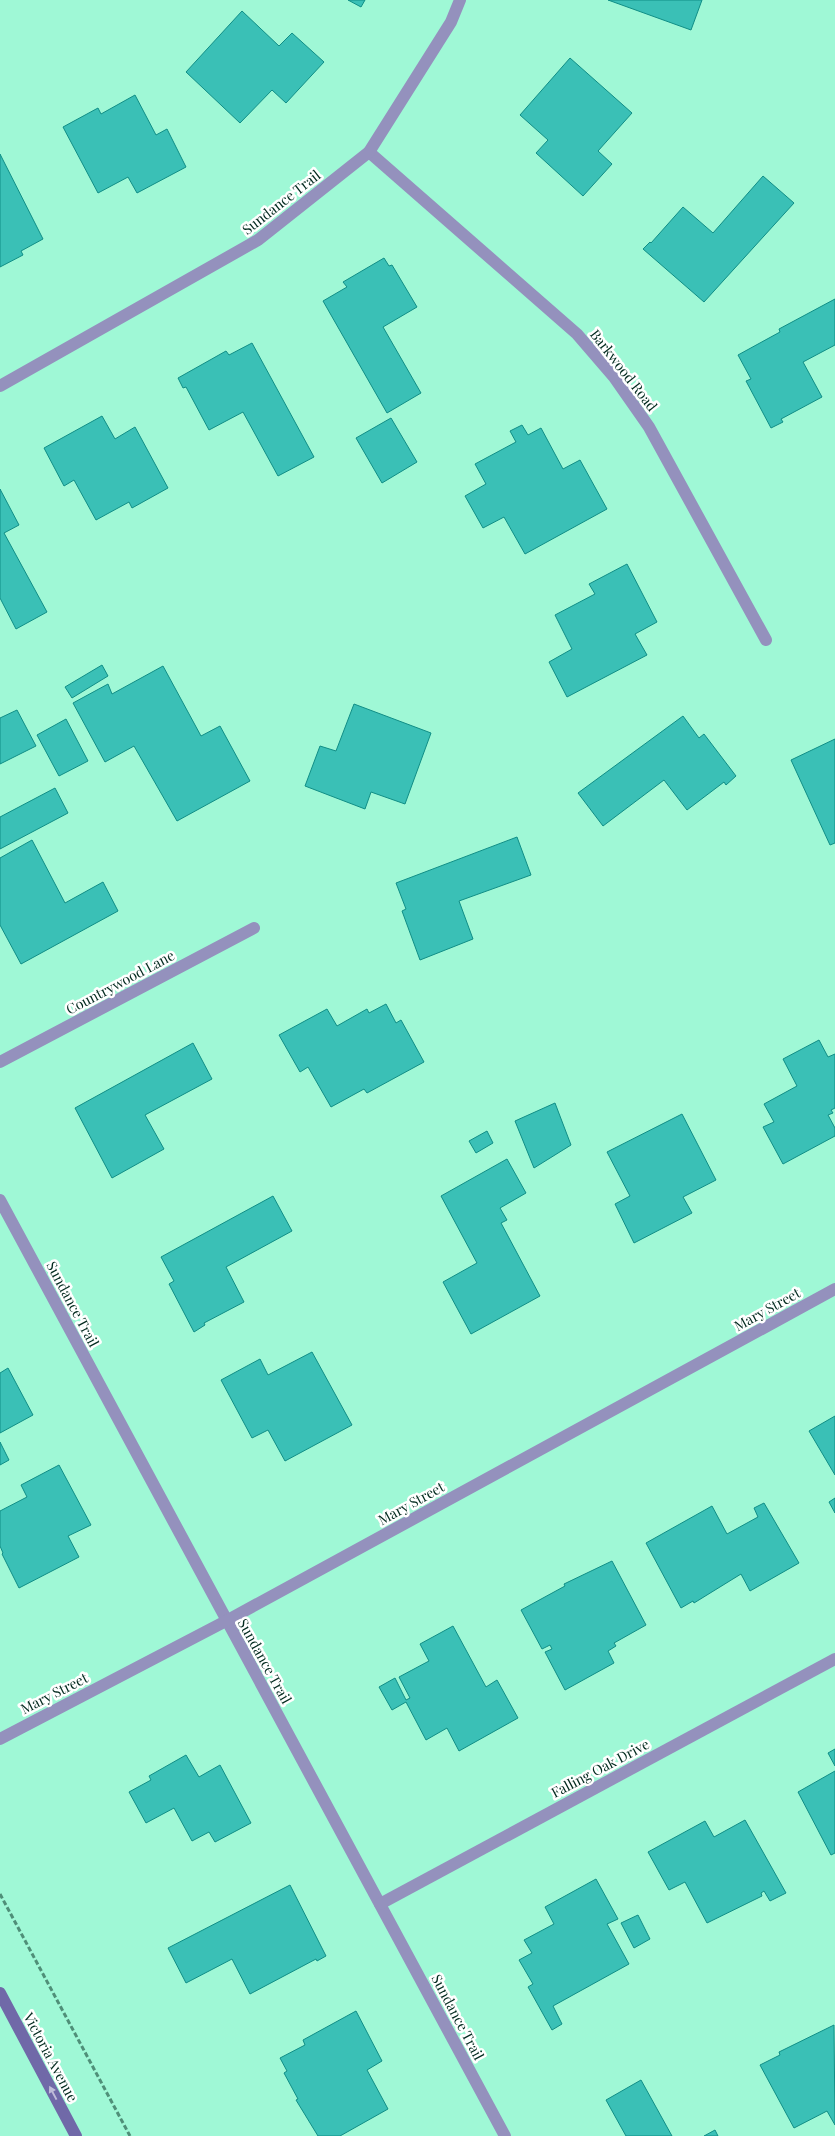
<svg xmlns="http://www.w3.org/2000/svg" width="835" height="2136" font-family="'Playfair Display',serif">
<style>
.building{fill:#3ac0b6;stroke:#108e86}
.lines{fill:none;stroke-linecap:round;stroke-linejoin:round}
.path{stroke:#4f8f78;stroke-width:3;stroke-dasharray:5 2.5;stroke-linecap:butt}
.minor{stroke:#9491bd;stroke-width:12}
.secondary{stroke:#7069a8;stroke-width:12}
.oneway{fill:#bfbcd8}
.labels{text-anchor:middle;dominant-baseline:central;stroke-width:5;stroke-linejoin:round;paint-order:stroke}
.street-label{font-size:14px;fill:#01291d;stroke:#fff}
</style>
<rect width="100%" height="100%" fill="#9ff8d6"/>
<g class="building">
<polygon points="348,0 365,0 361,7"/>
<polygon points="608,0 702,0 691,30"/>
<polygon points="242,11 279,46 292,33 324,62 286,103 272,90 240,123 186,72"/>
<polygon points="570,58 632,113 598,151 612,164 583,196 536,153 548,140 520,115"/>
<polygon points="135,95 156,135 167,129 186,167 137,193 128,177 98,193 63,127 98,108 101,114"/>
<polygon points="0,154 43,239 21,251 23,255 0,267"/>
<polygon points="763,176 794,203 704,302 643,249 650,242 651,243 683,207 713,233"/>
<polygon points="384,258 389,266 392,265 417,307 383,327 421,393 387,413 323,301 347,287 343,282"/>
<polygon points="835,299 835,345 803,362 822,397 781,419 783,422 771,428 746,381 751,379 738,355 780,332 779,329"/>
<polygon points="252,343 314,457 278,476 243,412 209,430 186,387 183,388 178,378 226,351 229,355"/>
<polygon points="102,416 115,439 135,427 168,488 132,508 129,502 96,520 74,480 64,486 44,448"/>
<polygon points="391,418 417,462 382,483 356,438"/>
<polygon points="522,425 528,435 541,428 563,469 580,460 607,509 525,554 504,517 483,528 465,496 486,484 475,464 516,442 510,431"/>
<polygon points="0,489 19,525 4,533 47,612 16,629 0,598"/>
<polygon points="627,564 657,622 635,634 647,655 567,697 549,662 572,649 555,615 595,594 589,584"/>
<polygon points="102,665 108,676 72,698 65,687"/>
<polygon points="163,666 201,736 220,726 250,781 177,821 134,746 105,762 73,703 108,684 112,694"/>
<polygon points="354,704 431,733 405,804 371,792 365,809 305,786 320,746 336,751"/>
<polygon points="17,710 36,746 0,764 0,718"/>
<polygon points="683,716 699,738 704,734 736,776 726,785 724,782 687,810 664,780 603,826 578,793"/>
<polygon points="66,719 88,761 59,776 37,735"/>
<polygon points="835,739 835,843 830,845 791,760"/>
<polygon points="55,788 68,813 0,849 0,817"/>
<polygon points="517,837 531,875 459,901 473,939 420,960 402,911 406,909 396,883"/>
<polygon points="32,840 65,903 103,882 118,911 21,964 0,925 0,858"/>
<polygon points="386,1004 396,1023 401,1020 424,1062 367,1093 364,1089 331,1107 308,1067 300,1072 279,1035 327,1009 337,1026 367,1009 369,1013"/>
<polygon points="819,1040 828,1057 835,1054 835,1108 831,1110 833,1113 828,1115 835,1128 835,1136 783,1164 763,1127 774,1122 764,1104 797,1086 783,1059"/>
<polygon points="193,1043 212,1079 145,1115 164,1149 112,1178 75,1108"/>
<polygon points="555,1103 571,1145 534,1168 515,1121"/>
<polygon points="682,1114 716,1180 683,1197 692,1213 634,1243 615,1204 630,1196 607,1152"/>
<polygon points="487,1131 493,1143 476,1153 469,1141"/>
<polygon points="507,1159 526,1193 500,1208 507,1220 501,1223 540,1296 471,1334 443,1282 477,1263 441,1196"/>
<polygon points="273,1196 292,1231 226,1267 244,1302 204,1323 205,1325 194,1332 169,1284 174,1281 161,1257"/>
<polygon points="312,1352 352,1425 285,1461 268,1430 252,1438 221,1380 260,1359 268,1375"/>
<polygon points="8,1368 33,1415 0,1433 0,1373"/>
<polygon points="835,1416 835,1475 809,1431"/>
<polygon points="0,1442 9,1460 0,1465"/>
<polygon points="59,1465 91,1525 68,1536 79,1557 19,1588 2,1554 3,1553 0,1546 0,1511 27,1497 21,1485"/>
<polygon points="835,1498 835,1513 829,1502"/>
<polygon points="764,1503 799,1563 750,1591 741,1574 694,1603 693,1601 681,1608 646,1543 712,1506 727,1534 758,1517 754,1508"/>
<polygon points="612,1561 646,1625 614,1643 616,1646 608,1651 614,1663 565,1690 545,1652 552,1649 550,1645 542,1649 521,1610 565,1586 564,1584"/>
<polygon points="453,1626 486,1687 497,1680 518,1718 459,1751 447,1728 426,1740 406,1702 392,1710 379,1687 395,1678 406,1700 410,1698 399,1677 429,1661 420,1644"/>
<polygon points="835,1749 835,1766 828,1753"/>
<polygon points="186,1755 199,1777 220,1765 251,1823 215,1842 209,1832 192,1841 174,1808 146,1823 129,1792 151,1780 149,1776"/>
<polygon points="835,1771 835,1853 831,1855 798,1792"/>
<polygon points="745,1820 786,1893 770,1901 764,1891 761,1893 762,1896 707,1923 685,1882 669,1890 648,1852 705,1821 714,1837"/>
<polygon points="596,1879 618,1919 607,1924 629,1964 553,2006 562,2024 552,2030 528,1987 533,1984 519,1960 532,1953 524,1940 554,1924 545,1907"/>
<polygon points="290,1885 326,1956 317,1961 316,1959 250,1994 232,1959 186,1983 168,1948"/>
<polygon points="638,1915 650,1939 634,1948 621,1923"/>
<polygon points="356,2011 382,2061 367,2070 388,2109 340,2136 318,2136 296,2100 298,2099 284,2073 287,2071 280,2058 305,2045 303,2040"/>
<polygon points="834,2025 835,2125 827,2111 794,2128 760,2065 780,2055 779,2052"/>
<polygon points="641,2080 672,2136 626,2136 606,2100"/>
<polygon points="715,2130 718,2136 704,2136"/>
</g>
<g class="lines">
<polyline class="path" points="0,1894 130,2136"/>
<g class="minor">
<polyline points="369,152 577,334 614,377 649,427 766,640"/>
<polyline points="0,386 258,240 369,152 451,22 460,0"/>
<polyline points="0,1062 254,928"/>
<polyline points="0,1200 505,2136"/>
<polyline points="0,1739 226,1621 835,1289"/>
<polyline points="380,1904 835,1659"/>
</g>
<polyline class="secondary" points="0,1993 76,2136"/>
</g>
<defs><path id="oneway-solid" d="M-6-.8H1V-3.2L6.5 0L1 3.2V.8H-6Z" transform="scale(1.25)"/></defs>
<use class="oneway" href="#oneway-solid" transform="translate(53 2093) rotate(-118)"/>
<g class="labels">
<g class="street-label">
<text transform="translate(281 202) rotate(-38)">Sundance Trail</text>
<text transform="translate(624 370) rotate(52)">Barkwood Road</text>
<text transform="translate(120 982) rotate(-28)">Countrywood Lane</text>
<text transform="translate(73 1304) rotate(62)">Sundance Trail</text>
<text transform="translate(767 1309) rotate(-29)">Mary Street</text>
<text transform="translate(411 1503) rotate(-29)">Mary Street</text>
<text transform="translate(265 1661) rotate(61)">Sundance Trail</text>
<text transform="translate(54 1693) rotate(-27)">Mary Street</text>
<text transform="translate(600 1768) rotate(-28)">Falling Oak Drive</text>
<text transform="translate(458 2017) rotate(62)">Sundance Trail</text>
<text transform="translate(51 2057) rotate(62)">Victoria Avenue</text>
</g>
</g>
</svg>
